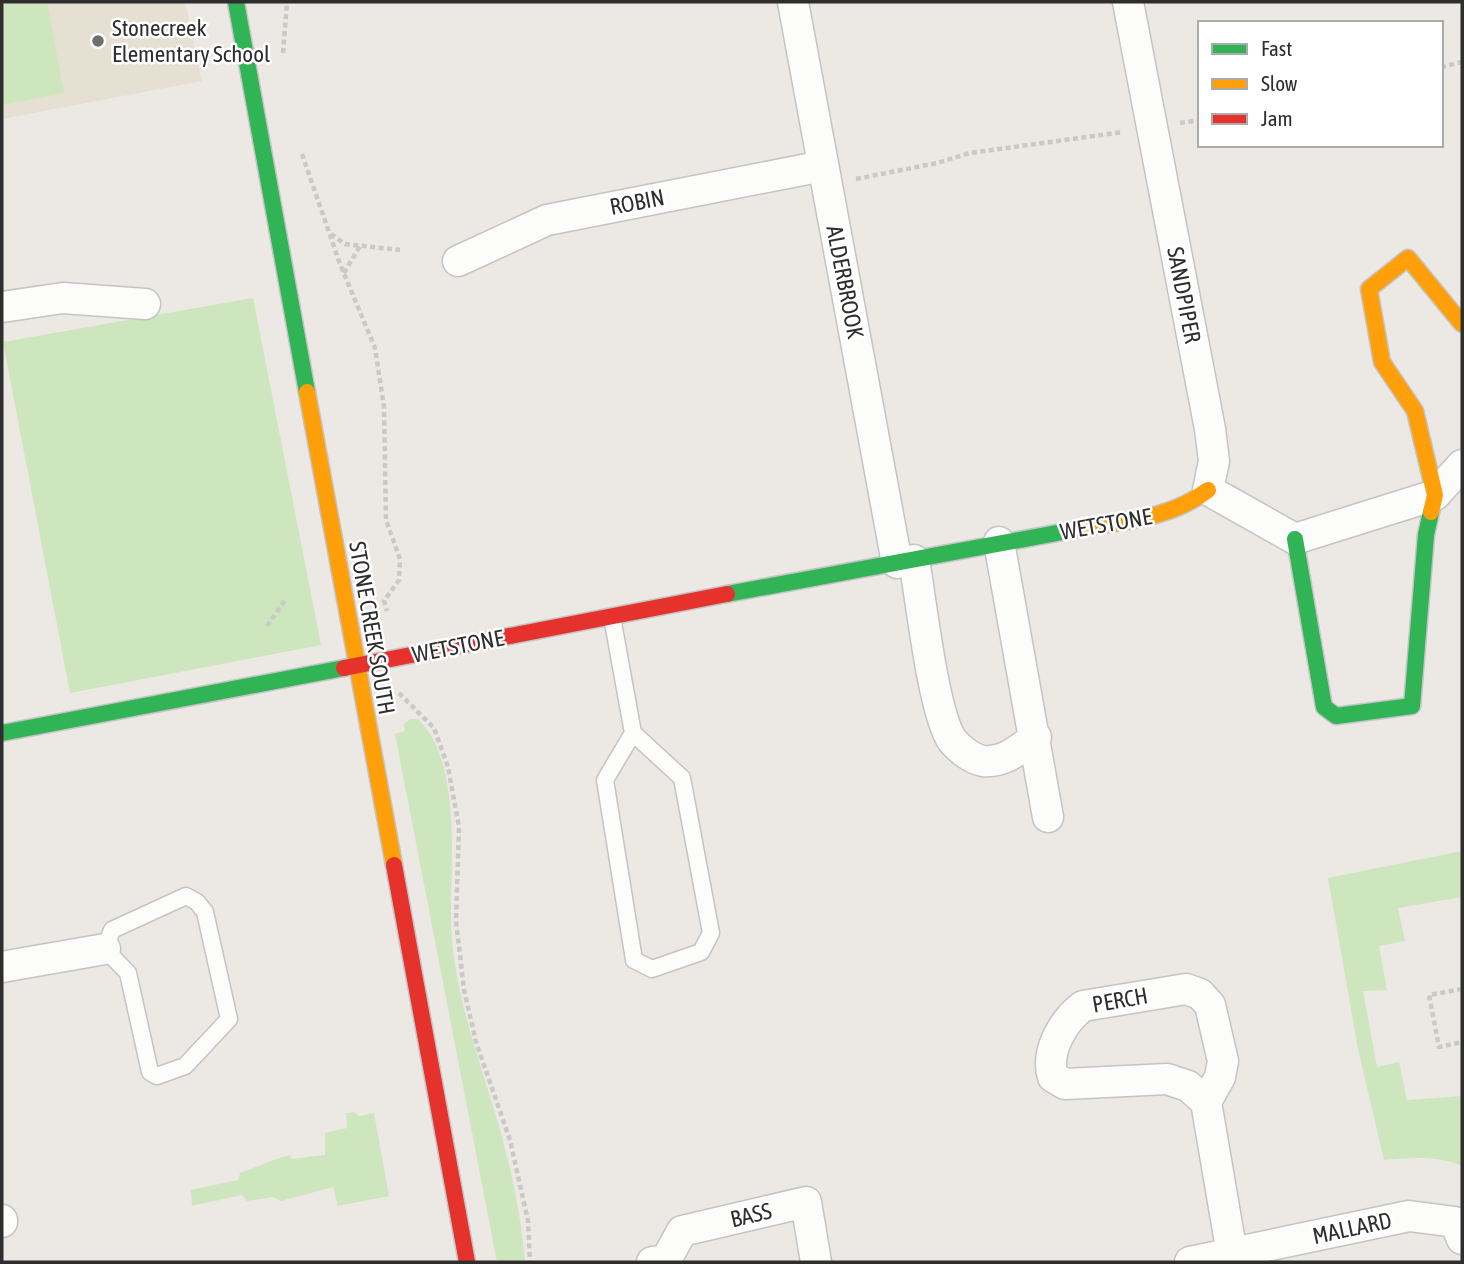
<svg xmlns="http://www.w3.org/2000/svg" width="1464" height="1264" font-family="'Asap Condensed',sans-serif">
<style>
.education{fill:#e6e0d3}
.green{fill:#cee6be}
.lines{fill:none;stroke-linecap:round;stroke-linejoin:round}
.lane-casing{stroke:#c5c4c5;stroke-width:19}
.street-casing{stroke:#c5c4c5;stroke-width:33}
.fast-casing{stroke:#c5c4c5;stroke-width:19}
.slow-casing{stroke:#c5c4c5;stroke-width:19}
.jam-casing{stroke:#c5c4c5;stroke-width:19}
.path{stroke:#c9c9c8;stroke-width:4.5;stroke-dasharray:5 3.5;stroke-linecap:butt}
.lane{stroke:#fcfcfb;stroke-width:16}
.street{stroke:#fcfcfb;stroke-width:30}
.fast{stroke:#30b455;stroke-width:16}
.slow{stroke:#ff9f0a;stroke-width:16}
.jam{stroke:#e5322d;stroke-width:16}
.poi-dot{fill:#706f6e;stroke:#fff;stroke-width:2.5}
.labels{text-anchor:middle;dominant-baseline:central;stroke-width:5;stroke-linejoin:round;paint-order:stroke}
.poi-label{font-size:23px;fill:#2e2e2e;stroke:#fff;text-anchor:start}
.street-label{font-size:23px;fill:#2e2e2e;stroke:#fff}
</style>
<rect width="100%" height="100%" fill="#ece8e4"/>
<polygon class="education" points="2,2 185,2 202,81 2,119"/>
<g class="green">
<polygon points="7,2 47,2 64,93 2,105 2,9"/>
<polygon points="253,298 321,645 70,693 3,342"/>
<path d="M410,719H418C461,759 451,860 451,914C451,988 479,1057 499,1126C512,1172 521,1215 525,1262H497L395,734L405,731L404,724Z"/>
<path d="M1462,851V897L1398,908L1405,941L1379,946L1387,990L1363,991L1377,1067L1399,1062L1407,1100L1462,1096V1166C1437,1155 1411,1158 1384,1160L1358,1049L1328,878Z"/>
<path d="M354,1112L359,1116L374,1113L389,1196L338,1206L333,1187L281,1201L273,1197L247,1201L242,1195L192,1206L191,1190L238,1180L240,1173C258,1167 271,1160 289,1155L292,1159L325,1155V1133L347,1128L346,1113Z"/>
</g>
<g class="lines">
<g class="lane-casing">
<g id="lane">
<polyline points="612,617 633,733 682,778 711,933 701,952 652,969 634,960 605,780 633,733"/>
<polygon points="186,896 197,902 205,912 229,1019 185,1066 157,1076 150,1072 128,973 105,949 112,930"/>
</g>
</g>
<g class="street-casing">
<g id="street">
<polyline points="793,2 897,563"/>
<polyline points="1128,2 1210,429 1214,461 1208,490 1295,539 1435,495 1462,465"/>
<polyline points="458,261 547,220 823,166"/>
<polyline points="2,307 63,298 145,304"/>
<polyline points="999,542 1048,817"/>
<path d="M914,560C921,599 933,712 952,740C959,749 972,759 983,761C1005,763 1019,749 1036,737"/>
<polyline points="2,967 105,949"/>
<path d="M1206,1102L1188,1086L1167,1079L1065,1084L1053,1077C1045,1052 1063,1021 1083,1006L1186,989L1200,994L1210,1005L1223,1061L1220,1077L1206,1102L1232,1254"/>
<polyline points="2,1220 2,1222"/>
<polyline points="652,1262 666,1260 682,1231 806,1202 816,1262"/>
<polyline points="1190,1262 1409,1216 1455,1222 1462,1239"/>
</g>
</g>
<g class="fast-casing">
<g id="fast">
<polyline points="236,2 307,392"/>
<polyline points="1295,539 1324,707 1336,716 1412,706 1426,535 1431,512"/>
<polyline points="727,594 1089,527"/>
<polyline points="2,733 344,668"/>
</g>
</g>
<g class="slow-casing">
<g id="slow">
<polyline points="307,392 394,865"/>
<polyline points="1431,512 1435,495 1415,411 1382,362 1369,289 1408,258 1462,324"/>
<path d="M1089,527C1133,520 1172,517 1208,490"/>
</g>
</g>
<g class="jam-casing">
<g id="jam">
<polyline points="344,668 727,594"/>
<polyline points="394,865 467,1262"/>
</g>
</g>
<g class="path">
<polyline points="283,53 287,2"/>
<polyline points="1441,67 1462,62"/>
<polyline points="1180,123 1200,120"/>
<polyline points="302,154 340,264 375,348 384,407 386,520 400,559 399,580 384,601 387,611"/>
<polyline points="856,179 937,163 970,153 1123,132"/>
<polyline points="331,234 345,244 400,250"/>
<polyline points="344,273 360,246"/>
<polyline points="267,626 286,599"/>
<polyline points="399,693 434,728 448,767 459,827 456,921 464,990 476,1042 510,1140 528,1221 530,1262"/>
<polyline points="1462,989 1429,995 1439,1047 1462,1042"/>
</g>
<use href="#lane" class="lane"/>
<use href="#street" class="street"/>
<use href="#fast" class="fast"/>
<use href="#slow" class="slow"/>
<use href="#jam" class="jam"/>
</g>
<circle class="poi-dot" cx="98" cy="41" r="7"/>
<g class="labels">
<g class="poi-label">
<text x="112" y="28">Stonecreek<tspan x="112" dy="26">Elementary School</tspan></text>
</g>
<g class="street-label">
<text transform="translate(637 202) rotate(-11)">ROBIN</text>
<text transform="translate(845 282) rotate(79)">ALDERBROOK</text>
<text transform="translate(1184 295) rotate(79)">SANDPIPER</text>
<text transform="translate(1106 524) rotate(-10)">WETSTONE</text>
<text transform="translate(372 628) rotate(80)">STONE CREEK SOUTH</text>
<text transform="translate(458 646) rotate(-11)">WETSTONE</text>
<text transform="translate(1120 1000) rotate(-10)">PERCH</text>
<text transform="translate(751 1215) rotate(-13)">BASS</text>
<text transform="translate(1352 1228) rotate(-12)">MALLARD</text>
</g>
</g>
<rect width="1464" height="1264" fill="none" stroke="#2e2e2e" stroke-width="7"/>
<rect x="1198" y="21" width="245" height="126" fill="#ffffff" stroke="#ababab" stroke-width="2"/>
<rect x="1212" y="44" width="35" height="10" fill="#30b455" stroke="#ababab" stroke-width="2"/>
<text x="1261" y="56" font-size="21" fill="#2e2e2e">Fast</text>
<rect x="1212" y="79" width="35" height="10" fill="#ff9f0a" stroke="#ababab" stroke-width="2"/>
<text x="1261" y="91" font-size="21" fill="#2e2e2e">Slow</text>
<rect x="1212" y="114" width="35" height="10" fill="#e5322d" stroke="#ababab" stroke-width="2"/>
<text x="1261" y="126" font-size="21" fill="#2e2e2e">Jam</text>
</svg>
